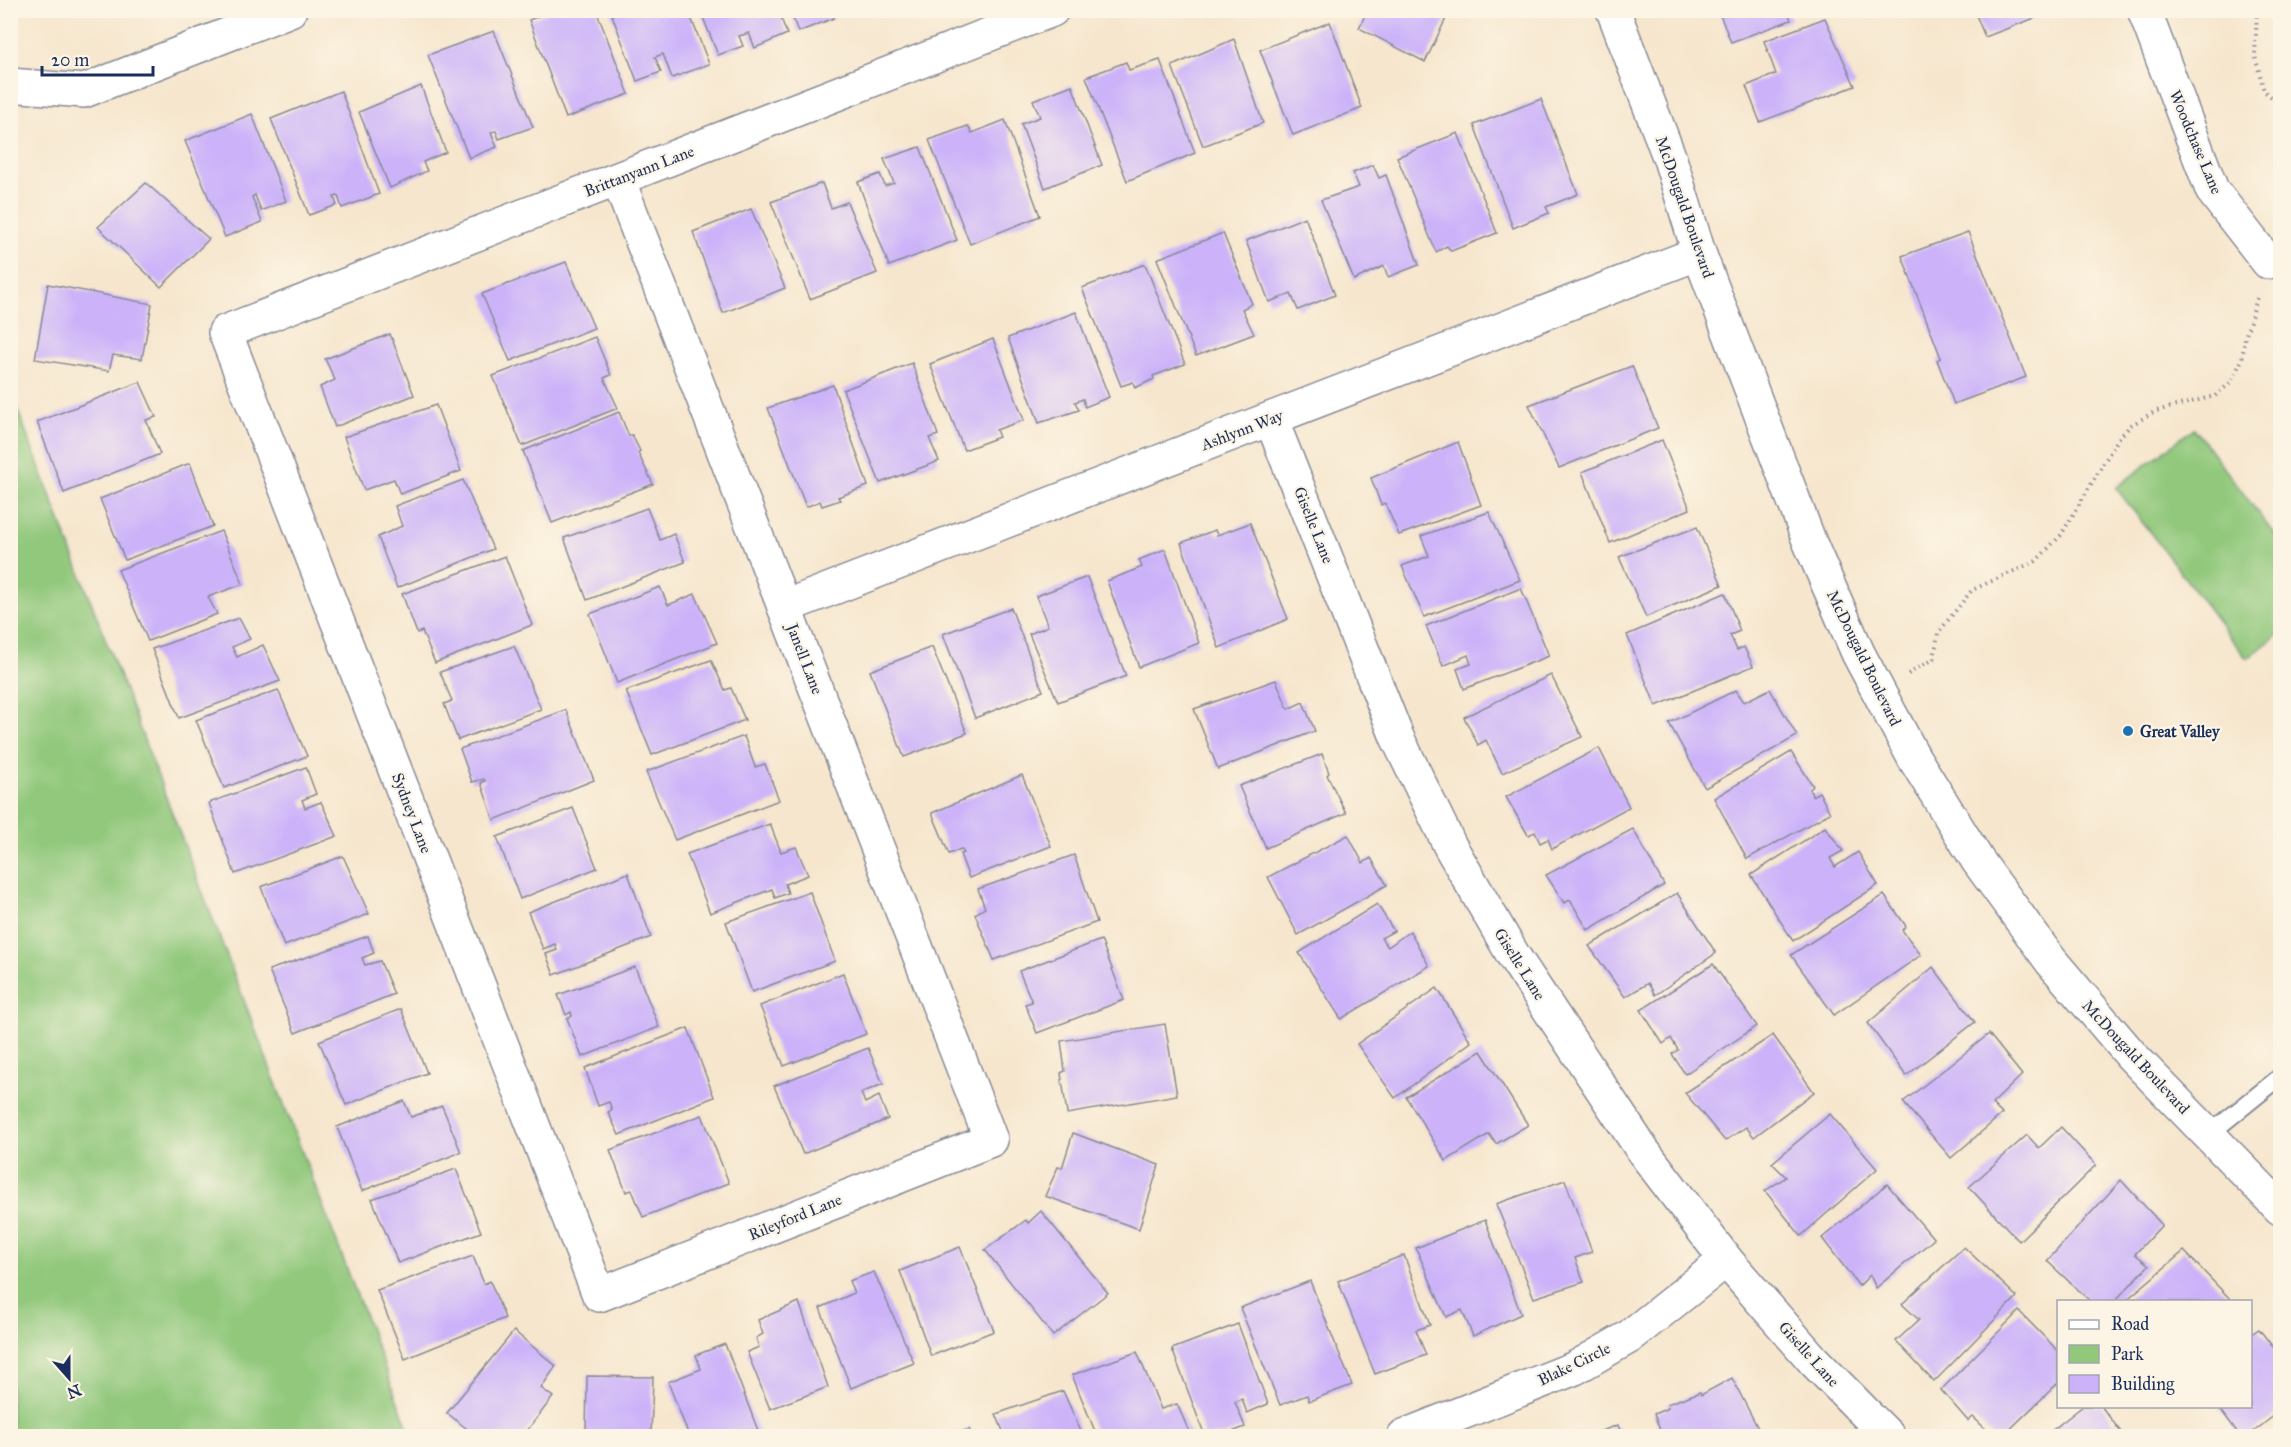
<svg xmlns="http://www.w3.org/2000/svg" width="2291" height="1447" font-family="'IM FELL Great Primer',serif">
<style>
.green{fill:#91c87b;stroke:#567c6c;stroke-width:1.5}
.building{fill:#ccb3f9}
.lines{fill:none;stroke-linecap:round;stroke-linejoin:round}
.service-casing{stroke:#888a96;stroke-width:20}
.minor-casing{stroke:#888a96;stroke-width:36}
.path{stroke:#888a96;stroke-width:4;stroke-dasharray:1.5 4.5;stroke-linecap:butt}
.service{stroke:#fff;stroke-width:16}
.minor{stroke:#fff;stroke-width:33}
.poi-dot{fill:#1f6fb2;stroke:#fcf5e5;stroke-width:2}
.labels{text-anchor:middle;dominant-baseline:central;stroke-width:4.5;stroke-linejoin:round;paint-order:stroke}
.street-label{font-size:16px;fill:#1b2f5e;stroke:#fcf5e5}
.poi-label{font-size:16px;font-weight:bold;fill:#1b2f5e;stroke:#fcf5e5;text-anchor:start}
</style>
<rect width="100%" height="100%" fill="#fcf5e5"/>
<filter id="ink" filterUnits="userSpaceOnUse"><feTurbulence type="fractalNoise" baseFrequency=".0167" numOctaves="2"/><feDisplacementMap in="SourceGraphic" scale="12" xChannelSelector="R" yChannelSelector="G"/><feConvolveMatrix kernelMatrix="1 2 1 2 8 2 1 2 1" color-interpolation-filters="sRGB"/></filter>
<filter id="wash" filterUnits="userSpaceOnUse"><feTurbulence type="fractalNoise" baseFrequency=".008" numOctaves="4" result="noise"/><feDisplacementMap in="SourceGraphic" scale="24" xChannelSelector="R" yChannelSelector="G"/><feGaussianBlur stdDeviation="1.35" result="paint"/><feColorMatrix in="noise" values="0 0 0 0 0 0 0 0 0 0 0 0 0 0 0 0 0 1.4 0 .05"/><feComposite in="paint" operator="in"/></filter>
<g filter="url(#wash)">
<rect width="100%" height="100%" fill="#f6e6cd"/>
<g class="green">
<polygon points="11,393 411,1436 11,1436"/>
<polygon points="2194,428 2280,542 2280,633 2247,659 2116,488"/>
</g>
<g id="blocks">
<g class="building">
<polygon points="554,10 596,10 629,94 566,118 529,20"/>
<polygon points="610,10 688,10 709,64 672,78 663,54 655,57 661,72 637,81"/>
<polygon points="700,10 778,10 787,34 755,48 749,33 739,36 743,46 718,55"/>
<polygon points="790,10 831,10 834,18 798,32"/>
<polygon points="1361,10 1450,10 1425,62 1359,28 1366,13"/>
<polygon points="1718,10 1787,10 1791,20 1731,42"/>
<polygon points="1974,10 2053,10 2053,11 1985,37"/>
<polygon points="1825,18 1855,86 1760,122 1746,86 1776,74 1764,41"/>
<polygon points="1330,22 1362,108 1293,135 1260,50"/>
<polygon points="494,31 533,127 499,139 496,131 491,132 497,147 469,158 428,55"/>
<polygon points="1234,39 1263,123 1203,146 1172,66"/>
<polygon points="1160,60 1195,153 1127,181 1086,77 1126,62 1129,70"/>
<polygon points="1072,85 1102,165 1045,188 1021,124 1040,117 1033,100"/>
<polygon points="421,86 446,152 423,162 427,171 390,188 359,112"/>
<polygon points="341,91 379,194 342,208 338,196 334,197 337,205 309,215 271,119"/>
<polygon points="1541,99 1578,194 1546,207 1549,213 1513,228 1474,125"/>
<polygon points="252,114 286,201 261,211 255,195 252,197 262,222 225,237 185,141"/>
<polygon points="1005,120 1040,216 970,244 929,140 968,126 972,133"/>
<polygon points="1458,133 1497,233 1451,251 1447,246 1436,252 1397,157"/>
<polygon points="920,147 957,240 889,266 858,182 880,174 885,186 894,183 884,159"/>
<polygon points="1373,165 1379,178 1386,175 1419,265 1388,277 1384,266 1354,280 1321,200 1359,187 1353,173"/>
<polygon points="146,183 209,239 161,287 98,227"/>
<polygon points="822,183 831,208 847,202 877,273 810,299 771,202"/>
<polygon points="751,209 785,288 723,313 693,232"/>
<polygon points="1305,217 1335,295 1298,310 1291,294 1269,302 1246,241"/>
<polygon points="1968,232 2026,377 1954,404 1937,360 1941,358 1902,256"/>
<polygon points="1223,233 1252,304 1242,309 1254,334 1196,356 1157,259"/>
<polygon points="566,262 594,328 510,361 482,294"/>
<polygon points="1145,264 1185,364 1153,376 1154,379 1135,388 1133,382 1121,386 1082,288"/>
<polygon points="48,284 152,304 142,359 113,355 109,371 35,359"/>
<polygon points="1076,312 1109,397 1085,407 1083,399 1075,402 1079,410 1039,423 1008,338"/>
<polygon points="390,334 414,395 335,427 320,387 335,380 325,359"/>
<polygon points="595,337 611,375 604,378 618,408 522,446 493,376"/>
<polygon points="993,339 1024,420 996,430 999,437 964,450 930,364"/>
<polygon points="912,363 938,435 929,438 939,461 880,483 843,390"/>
<polygon points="1632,366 1658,428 1559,468 1529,405"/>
<polygon points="140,382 156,417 146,420 160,454 64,493 37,422"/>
<polygon points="833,385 868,486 838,497 840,500 822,506 820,501 806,507 768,408"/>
<polygon points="436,405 461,471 400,494 394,479 364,490 344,437"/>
<polygon points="619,412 629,436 632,435 640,451 638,453 653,484 552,523 523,451"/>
<polygon points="1662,440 1690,509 1610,543 1582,472"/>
<polygon points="1458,442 1481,505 1399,535 1385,503 1381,505 1371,478"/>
<polygon points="190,463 213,526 125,560 100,499"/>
<polygon points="463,480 493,549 397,588 378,537 402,526 395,506"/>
<polygon points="647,508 660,540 674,534 685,562 587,600 564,538"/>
<polygon points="1489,512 1520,580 1424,617 1402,566 1429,556 1421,536"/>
<polygon points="1250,523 1288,619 1219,648 1181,543 1215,530 1217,535"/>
<polygon points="1697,527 1722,585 1646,617 1619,557"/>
<polygon points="221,531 243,584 208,597 217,614 148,641 118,570"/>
<polygon points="1165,549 1199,643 1139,667 1107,581 1142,567 1139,560"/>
<polygon points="505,556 532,625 435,663 422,631 417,633 402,594"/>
<polygon points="1087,577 1126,676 1058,702 1029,634 1048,626 1036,596"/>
<polygon points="660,587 668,605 695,594 717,643 617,683 590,614"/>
<polygon points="1521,588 1549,656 1464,689 1457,669 1471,664 1468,655 1443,666 1426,626"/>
<polygon points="1725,593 1740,631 1730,635 1737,650 1744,647 1753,666 1656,706 1627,635"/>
<polygon points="1011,608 1043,691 975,718 943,634"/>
<polygon points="239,618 250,639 232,647 237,657 263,645 280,681 179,718 152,649"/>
<polygon points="514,646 541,709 458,740 444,704 452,701 440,672"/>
<polygon points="932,647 967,733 904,757 870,671"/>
<polygon points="711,660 725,690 731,688 745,720 652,755 626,691"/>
<polygon points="1551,675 1582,737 1502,773 1486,740 1478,745 1464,717"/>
<polygon points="1276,680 1288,709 1303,702 1315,731 1218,769 1194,709"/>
<polygon points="1770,689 1797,736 1705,788 1669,723 1736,690 1744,702"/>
<polygon points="278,690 307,756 224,788 196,720"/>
<polygon points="566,710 594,780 494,820 481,783 485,781 484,779 472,782 460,749"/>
<polygon points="744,736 755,767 765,764 779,800 675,840 646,772"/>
<polygon points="1599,748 1629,807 1552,849 1548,839 1540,843 1535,832 1528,835 1506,797"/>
<polygon points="1791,752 1813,786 1810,789 1812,796 1819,792 1830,813 1747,859 1714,798"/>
<polygon points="1322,754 1329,773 1327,775 1346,813 1266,848 1239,786"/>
<polygon points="306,767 316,794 302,800 305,808 321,802 337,836 235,874 209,803"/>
<polygon points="1022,775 1051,846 969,878 960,854 964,853 961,849 949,854 932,813"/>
<polygon points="573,808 597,868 520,899 497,837"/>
<polygon points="770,824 781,852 796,847 808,875 785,884 788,893 775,898 772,889 710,913 687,854"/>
<polygon points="1825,827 1843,851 1830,858 1835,867 1858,852 1878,885 1793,941 1751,875"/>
<polygon points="1633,829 1664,885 1588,930 1570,900 1564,903 1546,875"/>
<polygon points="1348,835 1363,863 1371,858 1387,885 1298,935 1268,877"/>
<polygon points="1074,855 1097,922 994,960 975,914 985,908 978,889"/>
<polygon points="343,856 369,914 284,946 261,887"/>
<polygon points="628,873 651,937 554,975 546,954 557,950 555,944 543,949 528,912"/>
<polygon points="810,892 835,961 752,992 726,922"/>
<polygon points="1677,893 1716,953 1655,995 1648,983 1625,997 1589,946"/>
<polygon points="1884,895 1906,926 1902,930 1921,955 1834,1015 1791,955"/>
<polygon points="1377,904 1394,931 1381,938 1388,947 1410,931 1429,966 1341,1019 1299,953"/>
<polygon points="368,936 374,953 362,958 365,965 380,961 394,994 295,1033 269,970"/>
<polygon points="1101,940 1124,1000 1037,1033 1025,1004 1032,1002 1019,971"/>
<polygon points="1713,964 1757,1026 1685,1074 1672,1054 1678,1050 1671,1038 1663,1044 1641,1010"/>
<polygon points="635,967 659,1027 582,1057 567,1018 572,1016 571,1012 566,1015 558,995"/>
<polygon points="1933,967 1975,1022 1906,1076 1868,1023"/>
<polygon points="843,973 866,1034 784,1066 760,1006"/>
<polygon points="1437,988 1471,1042 1395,1098 1357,1044"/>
<polygon points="401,1009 427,1073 346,1105 319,1041"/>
<polygon points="1165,1024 1177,1095 1067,1114 1061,1073 1065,1071 1061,1041"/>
<polygon points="688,1028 714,1097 619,1135 608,1112 612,1110 609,1102 598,1106 585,1068"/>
<polygon points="1989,1034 2022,1075 1992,1104 2002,1114 1951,1158 1903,1102"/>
<polygon points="1773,1035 1814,1092 1754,1137 1746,1127 1725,1141 1685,1093"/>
<polygon points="868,1048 883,1084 861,1093 865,1103 879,1096 888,1119 803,1154 774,1086"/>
<polygon points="1481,1051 1528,1125 1496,1144 1489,1134 1446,1161 1406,1097"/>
<polygon points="404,1101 411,1117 442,1106 461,1152 362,1191 337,1127"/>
<polygon points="1830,1114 1877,1169 1801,1236 1765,1191 1786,1177 1772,1163"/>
<polygon points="702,1115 729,1183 643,1217 632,1190 626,1192 610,1150"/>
<polygon points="2061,1127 2096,1165 2019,1241 1969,1187 2027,1135 2039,1148"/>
<polygon points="1073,1133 1159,1165 1139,1229 1045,1196 1058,1167 1062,1168"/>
<polygon points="456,1169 481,1232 398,1263 372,1199"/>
<polygon points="1565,1180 1592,1252 1575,1258 1584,1282 1534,1298 1496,1204"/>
<polygon points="2121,1180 2162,1225 2135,1254 2149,1265 2114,1302 2091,1302 2047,1261"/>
<polygon points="1887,1184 1934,1239 1876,1288 1870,1275 1859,1286 1822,1238"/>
<polygon points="1041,1211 1108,1293 1053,1336 985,1250 1026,1220 1028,1223"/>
<polygon points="1485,1220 1521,1314 1473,1336 1462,1310 1446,1317 1416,1248"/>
<polygon points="960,1247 994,1331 931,1356 900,1271"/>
<polygon points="1964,1247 2017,1297 1934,1382 1896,1341 1919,1320 1902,1304"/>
<polygon points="2184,1251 2233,1302 2124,1302"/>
<polygon points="1404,1255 1430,1325 1416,1330 1426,1355 1375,1374 1338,1281"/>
<polygon points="473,1256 484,1284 490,1281 505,1318 405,1359 377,1290"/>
<polygon points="874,1272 914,1363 851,1388 820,1308 854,1293 849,1281"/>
<polygon points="1310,1281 1352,1385 1309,1401 1307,1395 1280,1405 1240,1308"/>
<polygon points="799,1302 828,1387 770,1409 747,1352 759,1347 756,1338 763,1334 758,1320"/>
<polygon points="2019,1311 2058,1351 2058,1383 2003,1436 1993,1436 1973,1417 1968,1421 1941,1390"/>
<polygon points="1238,1324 1268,1404 1247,1413 1242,1399 1235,1402 1245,1427 1221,1436 1205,1436 1172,1349"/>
<polygon points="2259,1329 2280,1356 2280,1411 2248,1436 2240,1436 2218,1406 2250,1406 2250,1335"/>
<polygon points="514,1331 556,1366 541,1388 553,1397 523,1436 476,1436 447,1413"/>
<polygon points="725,1344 760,1436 689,1436 668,1382 701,1369 696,1355"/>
<polygon points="1137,1352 1161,1409 1177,1404 1191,1436 1097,1436 1072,1375"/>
<polygon points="587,1376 653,1377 651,1436 586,1436"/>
<polygon points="1732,1378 1762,1436 1662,1436 1654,1414 1668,1408 1667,1404 1700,1392 1701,1395"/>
<polygon points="1063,1391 1083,1436 1005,1436 996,1414"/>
<polygon points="2083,1406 2101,1406 2124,1436 2045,1436"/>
<polygon points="1618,1425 1622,1436 1588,1436"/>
<polygon points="969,1429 973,1436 952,1436"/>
</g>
</g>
</g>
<g filter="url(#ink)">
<use href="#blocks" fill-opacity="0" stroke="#888a96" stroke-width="1.5"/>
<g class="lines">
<g class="service-casing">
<polyline id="service" points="2208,1135 2280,1077"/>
</g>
<g class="minor-casing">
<g id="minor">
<polyline points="1613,10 1670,159 1699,253 1810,543 1858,653 1914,758 1978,861 2051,961 2132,1056 2280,1208"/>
<polyline points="2144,10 2212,190 2268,262"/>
<polyline points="10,85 84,91 290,10"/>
<polyline points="618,179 991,1140 599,1295 225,332 1052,10"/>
<polyline points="1271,419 1397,737 1450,846 1513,955 1643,1151 1726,1260 1814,1361 1888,1436"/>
<polyline points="784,607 1699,253"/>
<polyline points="1404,1436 1575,1368 1629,1337 1726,1260"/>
</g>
</g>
<g class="path">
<polyline points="2257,10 2255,56 2264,91 2280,104"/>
<polyline points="1908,674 1934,659 1938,633 1972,590 2036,561 2061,535 2118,439 2131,425 2156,411 2215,396 2230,383 2242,360 2245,338 2258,295"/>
</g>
<use href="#service" class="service"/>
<use href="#minor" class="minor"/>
</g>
</g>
<circle class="poi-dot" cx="2128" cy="731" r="6"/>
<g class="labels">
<g class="street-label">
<text transform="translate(2196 142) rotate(67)">Woodchase Lane</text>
<text transform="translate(639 171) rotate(-21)">Brittanyann Lane</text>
<text transform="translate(1685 207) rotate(71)">McDougald Boulevard</text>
<text transform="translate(1242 430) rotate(-21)">Ashlynn Way</text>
<text transform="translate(1314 525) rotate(68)">Giselle Lane</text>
<text transform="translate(1864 658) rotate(64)">McDougald Boulevard</text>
<text transform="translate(805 659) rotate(69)">Janell Lane</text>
<text transform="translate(412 813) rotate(69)">Sydney Lane</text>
<text transform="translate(1520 964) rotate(58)">Giselle Lane</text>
<text transform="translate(2136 1057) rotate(47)">McDougald Boulevard</text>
<text transform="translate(795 1217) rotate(-22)">Rileyford Lane</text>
<text transform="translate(1809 1354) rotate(48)">Giselle Lane</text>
<text transform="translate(1574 1364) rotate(-26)">Blake Circle</text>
</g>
<g class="poi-label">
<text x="2140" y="731">Great Valley</text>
</g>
</g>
<rect width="2291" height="1447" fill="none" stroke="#fcf5e5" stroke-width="36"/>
<rect x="2057" y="1300" width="195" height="108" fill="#fcf5e5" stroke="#a2a6af" stroke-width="1.5"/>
<rect x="2069" y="1320" width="30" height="9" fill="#ffffff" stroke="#a2a6af" stroke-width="1.5"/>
<text x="2111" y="1330" font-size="18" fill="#1b2f5e">Road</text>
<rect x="2069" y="1345" width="30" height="18" fill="#91c87b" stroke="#a2a6af" stroke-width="1.5"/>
<text x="2111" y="1360" font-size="18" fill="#1b2f5e">Park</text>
<rect x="2069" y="1375" width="30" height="18" fill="#ccb3f9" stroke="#a2a6af" stroke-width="1.5"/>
<text x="2111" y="1390" font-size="18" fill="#1b2f5e">Building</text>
<g transform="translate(69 1378) rotate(159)" stroke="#fcf5e5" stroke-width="4.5" paint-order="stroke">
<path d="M0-4.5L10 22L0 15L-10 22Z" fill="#1b2f5e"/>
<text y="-9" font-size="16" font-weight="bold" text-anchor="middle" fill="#1b2f5e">N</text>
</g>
<path d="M42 66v9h111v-9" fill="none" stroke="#1b2f5e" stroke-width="3"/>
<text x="51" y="66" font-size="18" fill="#1b2f5e" stroke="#fcf5e5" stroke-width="4.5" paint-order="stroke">20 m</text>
</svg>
